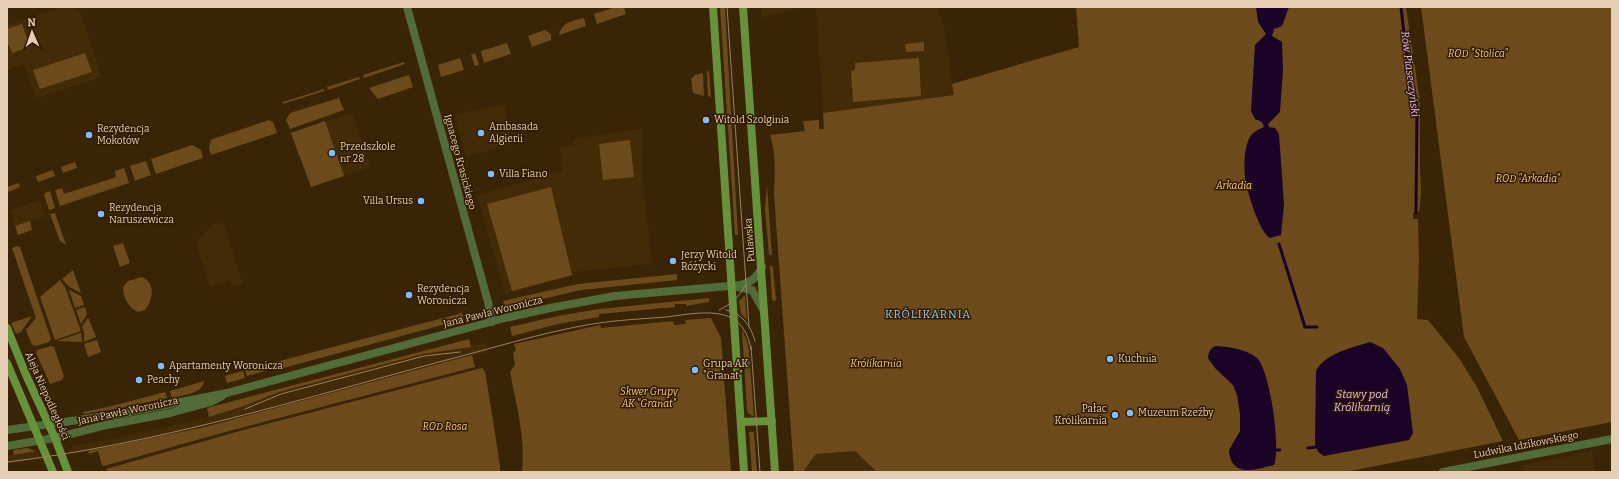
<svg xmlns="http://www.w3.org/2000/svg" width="1619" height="479" font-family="Bitter,serif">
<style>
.built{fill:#442b08}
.green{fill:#6d4a1b}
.water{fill:#1a0327}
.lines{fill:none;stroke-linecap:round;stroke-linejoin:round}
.stream{stroke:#1a0327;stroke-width:3}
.tertiary{stroke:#516c38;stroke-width:8}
.secondary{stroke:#67913b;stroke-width:8}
.tram{stroke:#978165;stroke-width:1}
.poi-dot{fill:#82bcfa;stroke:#2f1a00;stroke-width:1.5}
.labels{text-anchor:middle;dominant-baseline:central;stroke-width:3;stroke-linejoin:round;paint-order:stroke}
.park-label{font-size:10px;font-style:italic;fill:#f9c88e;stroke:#2f1a00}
.poi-label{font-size:10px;fill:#e5ceb3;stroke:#2f1a00;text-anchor:start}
.street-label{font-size:10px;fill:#e5ceb3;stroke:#2f1a00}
.water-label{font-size:11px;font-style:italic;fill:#dbb6f4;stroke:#2f1a00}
.neighbourhood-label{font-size:11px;letter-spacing:1px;fill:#9cc7f5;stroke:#2f1a00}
</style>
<rect width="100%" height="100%" fill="#392406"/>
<g class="built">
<polygon points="63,7 74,7 79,10 102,77 36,98 24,64 7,70 7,25"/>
<polygon points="761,7 803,7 761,18"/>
<polygon points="816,7 938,7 945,32 954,95 823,113"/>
<polygon points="504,104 512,144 466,157 455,115"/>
<polygon points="352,113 370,167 311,187 291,133"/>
<polygon points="643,128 642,173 652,264 574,272 575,275 505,294 477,195 562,171 560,147 574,145 573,139"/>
<polygon points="40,200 46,216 15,226 10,210"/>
<polygon points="223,222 243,284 232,287 230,281 210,287 196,244 211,226"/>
<polygon points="486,343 488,352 205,427 133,443 71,454 72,446 118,438 209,417 244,406 279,392 423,354 459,349"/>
<polygon points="37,451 42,459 7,464 7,456"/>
<polygon points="855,451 877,472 801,472 803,472 816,454"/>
<polygon points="1592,451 1596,472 1524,472 1523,465"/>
</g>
<g class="green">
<polygon points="616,7 624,7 626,14 597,24 594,14"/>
<polygon points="720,7 725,7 738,235 735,235"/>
<path d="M1076,7H1406L1420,102V170L1421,193L1419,212L1413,213V219H1418L1419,260L1417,319L1428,320L1459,358L1477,387L1503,441L1345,472H877L855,451L816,454L803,472H794L774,194C775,175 776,153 770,135L805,131L803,121L819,120V129H824L823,113L954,95L952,84L1079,47Z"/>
<polygon points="1421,7 1612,7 1612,422 1519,440 1464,337"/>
<path d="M584,18L586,26L559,35C562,22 572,21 584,18Z"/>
<polygon points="22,24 30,47 12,53 9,45 7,45 7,29"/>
<polygon points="545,30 551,34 551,40 532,47 528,36"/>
<polygon points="924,42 924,51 906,52 905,44"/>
<polygon points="507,43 511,54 484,63 481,51"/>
<polygon points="85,53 92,72 40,89 33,70"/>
<polygon points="475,53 479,65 475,66 471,55"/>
<polygon points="460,58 464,70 441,77 438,65"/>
<polygon points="919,58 921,96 853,102 851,71 855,70 855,63"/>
<polygon points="404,62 405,64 364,78 363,75"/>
<polygon points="709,70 711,97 708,96 707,72"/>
<polygon points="703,73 704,96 693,93 691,79 695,75"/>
<polygon points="409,75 413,87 378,99 369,88"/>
<polygon points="359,77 360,79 328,90 327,87"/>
<polygon points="324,89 324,91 283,104 283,102"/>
<polygon points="339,98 344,110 290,129 286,120 290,113"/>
<polygon points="269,120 273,122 277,133 211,155 209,148 211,140 213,139"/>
<polygon points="325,121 344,176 311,187 291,133"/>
<polygon points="630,140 634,177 603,180 599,144"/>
<polygon points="192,145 201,150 203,158 156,174 151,159"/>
<polygon points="146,161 151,175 135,181 130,166"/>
<polygon points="75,162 77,168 63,173 61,167"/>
<polygon points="124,168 129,183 60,206 55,190 62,188 64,194 116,177 115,171"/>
<polygon points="53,170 55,176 38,182 36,176"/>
<polygon points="19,183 20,187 8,192 7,187"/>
<polygon points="767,185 772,255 769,255 765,209"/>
<polygon points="551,187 572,275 512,291 487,204"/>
<polygon points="50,191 55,208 49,210 44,195 45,193"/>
<polygon points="55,213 66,245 60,241 50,214"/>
<polygon points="30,221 32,230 18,235 15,226"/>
<polygon points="123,243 130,263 120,267 113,246"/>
<polygon points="17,246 20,247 51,339 49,342 36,346 32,345 26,330 36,318 12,248"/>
<polygon points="770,265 773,267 776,301 772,300"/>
<polygon points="73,270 81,293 68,286 62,279"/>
<polygon points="677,274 677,280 581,290 509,307 505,307 503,301 578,284"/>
<path d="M142,277C156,283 153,300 145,310L138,312C128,308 123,297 123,287L128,281Z"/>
<polygon points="60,280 65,287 81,331 55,340 40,297"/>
<polygon points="69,290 81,296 84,305 75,308"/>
<polygon points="745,295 747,320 741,314 739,301"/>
<polygon points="709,298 709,302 686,306 686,304 675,304 675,307 599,314 599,317 558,324 512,336 510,327 558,316 599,309"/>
<polygon points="85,307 87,314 81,324 76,310"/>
<polygon points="462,313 464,319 276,370 275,368 247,376 245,370"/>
<polygon points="32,316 21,332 16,334 11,323"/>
<path d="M711,318L721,338L731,472H522C526,439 516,404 510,372L515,365L513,353L516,350L514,344L600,325L601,328L673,321L674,325L686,324L685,320Z"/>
<polygon points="87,319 89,319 96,337 84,342 84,332 82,327"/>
<polygon points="742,330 747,341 749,351 754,417 748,413 747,410"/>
<polygon points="81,333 82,342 57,341"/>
<polygon points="469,339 471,347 423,354 279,392 244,406 209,417 207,408"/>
<polygon points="97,340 101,352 88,357 84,344"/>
<polygon points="51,346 54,347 64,376 62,380 50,384 36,353 37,350"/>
<polygon points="472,355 475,367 229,431 104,466 102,465 98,451 89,454 88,451 205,427"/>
<polygon points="482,368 485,371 500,465 500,472 108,472 106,469 247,429"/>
<polygon points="243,371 245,378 227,383 225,376"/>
<path d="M204,381C203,394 182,395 172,398L170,391Z"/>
<polygon points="165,392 167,398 121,408 84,414 83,412 108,407"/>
<polygon points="749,432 754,432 757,472 752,472"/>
<polygon points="27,448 36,451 14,455 13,450"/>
</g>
<g class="water">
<path d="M1256,7H1289L1282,26L1274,29L1272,36L1282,42L1283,70L1280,112L1268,124L1269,127L1275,128L1279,134L1284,204L1281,235L1270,238C1259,232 1247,191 1245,178C1244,166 1244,152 1248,141C1251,133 1257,130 1264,127L1262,122L1255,119L1251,111L1255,45L1266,34L1258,22Z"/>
<path d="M1370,342L1383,348L1400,369L1403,376L1407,385L1413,433L1409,440L1324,456L1318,452L1315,444L1316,371C1325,353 1352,348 1370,342Z"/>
<path d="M1216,346C1229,347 1246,349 1257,358C1270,370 1281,448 1274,465C1255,470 1231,478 1229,450L1240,431V414L1237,395L1233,385L1215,368L1208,358C1209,351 1210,348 1216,346Z"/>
</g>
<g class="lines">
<g class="stream">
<polyline points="1401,7 1405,43 1417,106 1416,213"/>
<polyline points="1279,244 1305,327 1317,327"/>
<polyline points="1308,448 1316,447"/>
<polyline points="1277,450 1280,450"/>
</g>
<g class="tertiary">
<polyline points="407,7 488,302 492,322"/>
<polyline points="738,287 752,290 764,311"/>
<path d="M7,430L114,415L227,393L505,318L555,307L615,296L740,285C751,282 757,278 762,267"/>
<polyline points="7,446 55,438 102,426 170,413 211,402 222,396"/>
<polyline points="1443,472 1612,439"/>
</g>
<g class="secondary">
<polyline points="713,7 744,472"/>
<polyline points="743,7 775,472"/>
<polyline points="7,328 26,375 55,438 68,472"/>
<polyline points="7,363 53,472"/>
<polyline points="741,422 772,421"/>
</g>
<g class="tram">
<polyline points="727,7 749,326"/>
<path d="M719,310C732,304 740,296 746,284"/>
<path d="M726,310C742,313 751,326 755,341"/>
<polyline points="751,346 760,472"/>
<polyline points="245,409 281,394 424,356 460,352"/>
<path d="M7,462C152,445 298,400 439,362C490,349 540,333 592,324C616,320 641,319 666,317C684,315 706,310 724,315C741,319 749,335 751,350"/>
</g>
</g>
<g class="poi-dot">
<circle cx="706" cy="120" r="4"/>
<circle cx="481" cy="133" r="4"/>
<circle cx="89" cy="135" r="4"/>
<circle cx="332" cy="153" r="4"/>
<circle cx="491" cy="174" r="4"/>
<circle cx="421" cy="201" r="4"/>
<circle cx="101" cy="214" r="4"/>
<circle cx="673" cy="261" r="4"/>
<circle cx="409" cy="295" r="4"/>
<circle cx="1110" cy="359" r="4"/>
<circle cx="161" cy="366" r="4"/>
<circle cx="695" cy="370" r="4"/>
<circle cx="139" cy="380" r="4"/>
<circle cx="1130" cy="413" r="4"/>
<circle cx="1115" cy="415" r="4"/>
</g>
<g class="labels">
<g class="park-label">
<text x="1478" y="54">ROD "Stolica"</text>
<text x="1528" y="179">ROD "Arkadia"</text>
<text x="1234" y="186">Arkadia</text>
<text x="876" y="364">Królikarnia</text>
<text x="649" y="392">Skwer Grupy<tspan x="649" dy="12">AK "Granat"</tspan></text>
<text x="445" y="427">ROD Rosa</text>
</g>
<g class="poi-label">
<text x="714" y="120">Witold Szolginia</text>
<text x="489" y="127">Ambasada<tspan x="489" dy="12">Algierii</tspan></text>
<text x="97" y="129">Rezydencja<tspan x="97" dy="12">Mokotów</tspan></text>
<text x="340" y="147">Przedszkole<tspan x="340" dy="12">nr 28</tspan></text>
<text x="499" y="174">Villa Fiano</text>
<text x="413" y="201" text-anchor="end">Villa Ursus</text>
<text x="109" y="208">Rezydencja<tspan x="109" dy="12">Naruszewicza</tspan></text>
<text x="681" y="255">Jerzy Witold<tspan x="681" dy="12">Różycki</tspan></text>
<text x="417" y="289">Rezydencja<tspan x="417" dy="12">Woronicza</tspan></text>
<text x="1118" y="359">Kuchnia</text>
<text x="703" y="364">Grupa AK<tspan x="703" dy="12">"Granat"</tspan></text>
<text x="169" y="366">Apartamenty Woronicza</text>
<text x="147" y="380">Peachy</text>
<text x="1107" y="409" text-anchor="end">Pałac<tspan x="1107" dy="12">Królikarnia</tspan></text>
<text x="1138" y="413">Muzeum Rzeźby</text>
</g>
<g class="street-label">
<text transform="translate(460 162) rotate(75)">Ignacego Krasickiego</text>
<text transform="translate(750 240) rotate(-94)">Puławska</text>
<text transform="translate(493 312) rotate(-14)">Jana Pawła Woronicza</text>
<text transform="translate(47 396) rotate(66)">Aleja Niepodległości</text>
<text transform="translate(128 411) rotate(-12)">Jana Pawła Woronicza</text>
<text transform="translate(1526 445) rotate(-11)">Ludwika Idzikowskiego</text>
</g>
<g class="water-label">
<text transform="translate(1410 74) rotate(83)">Rów Piaseczyński</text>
<text x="1362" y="394">Stawy pod<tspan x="1362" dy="13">Królikarnią</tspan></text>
</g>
<g class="neighbourhood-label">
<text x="928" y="314">KRÓLIKARNIA</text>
</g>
</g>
<rect width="1619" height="479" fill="none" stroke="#e5ceb3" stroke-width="16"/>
<g transform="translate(32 32) rotate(358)" stroke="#2f1a00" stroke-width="3" paint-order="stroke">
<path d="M0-3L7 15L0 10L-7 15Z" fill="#e5ceb3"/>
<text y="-6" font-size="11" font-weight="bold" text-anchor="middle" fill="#e5ceb3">N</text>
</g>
</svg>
